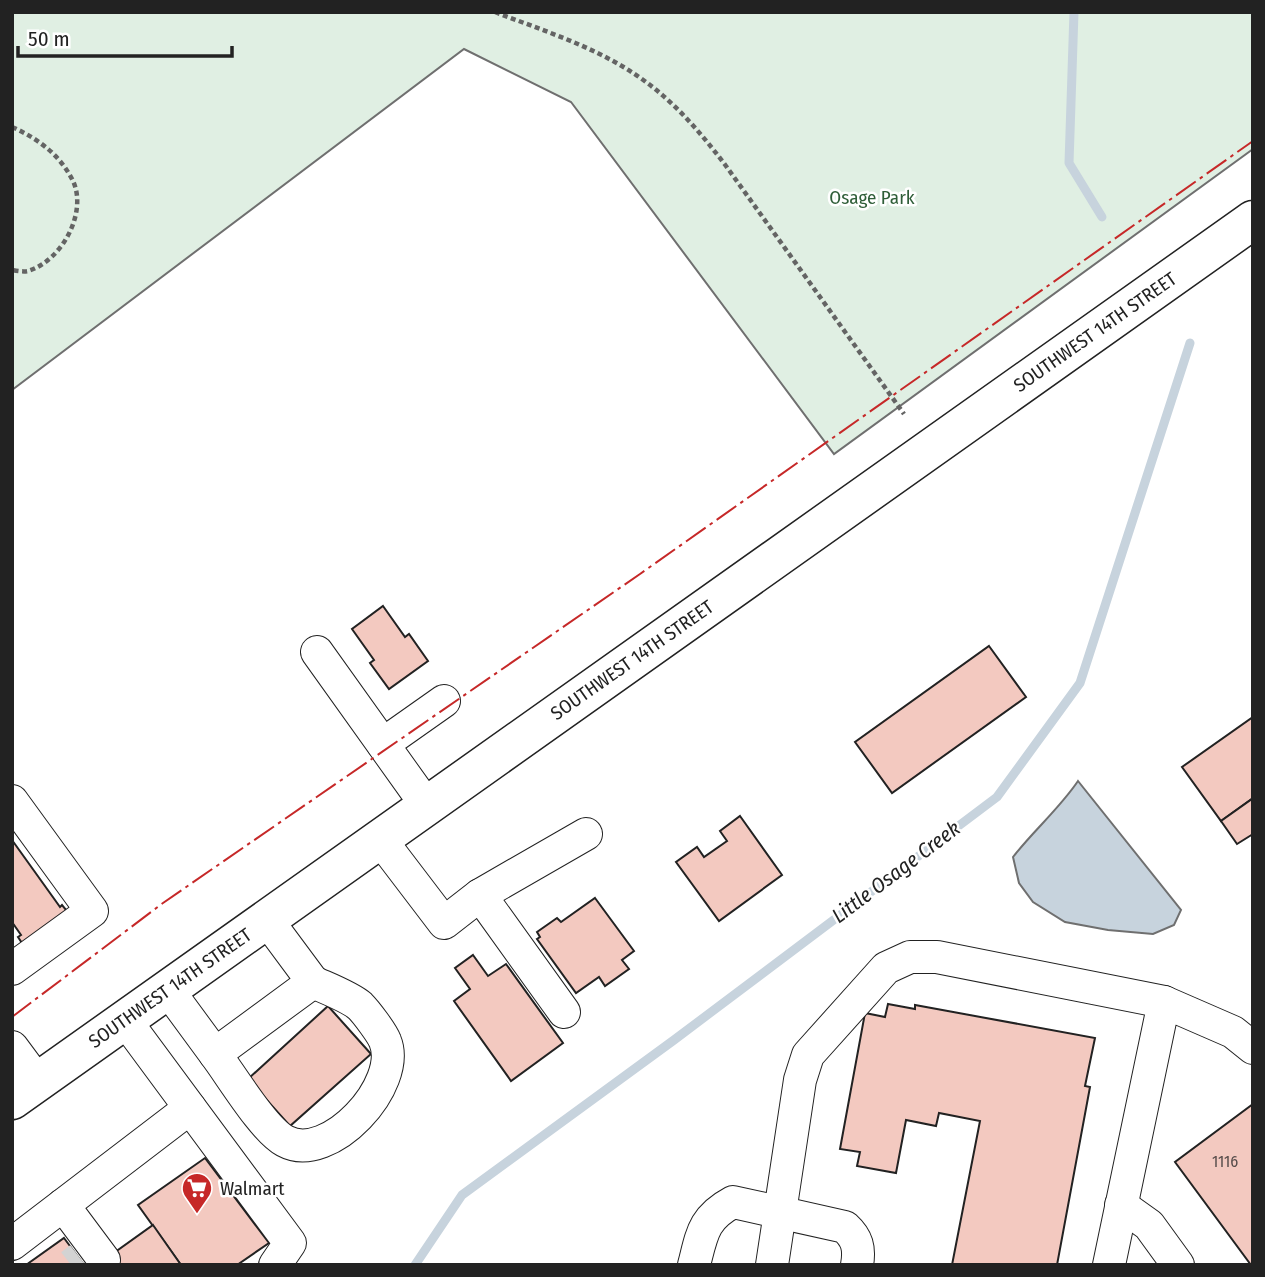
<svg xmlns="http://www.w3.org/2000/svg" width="1265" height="1277" font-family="'Fira Sans Condensed',sans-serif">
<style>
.green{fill:#e0efe3;stroke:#6f6f6f;stroke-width:2}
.water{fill:#c7d3dd;stroke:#6f6f6f;stroke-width:2}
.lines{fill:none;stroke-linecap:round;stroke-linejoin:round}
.stream{stroke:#c7d3dd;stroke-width:9}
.building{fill:#f3c9c0;stroke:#222;stroke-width:2}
.minor-tunnel{stroke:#d3d3d3;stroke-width:32;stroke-dasharray:32 16;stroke-linecap:butt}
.minor-casing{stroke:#222;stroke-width:34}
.major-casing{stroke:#222;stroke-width:41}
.path{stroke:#646464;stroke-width:4.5;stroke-dasharray:5 3.5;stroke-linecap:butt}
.minor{stroke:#fff;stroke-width:32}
.major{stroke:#fff;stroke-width:38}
.power{stroke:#c62828;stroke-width:2;stroke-dasharray:24 5 3.5 5;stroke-linecap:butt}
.labels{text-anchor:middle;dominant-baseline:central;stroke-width:5;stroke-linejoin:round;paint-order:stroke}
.number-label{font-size:16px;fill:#564c4a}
.park-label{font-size:19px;fill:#2f5e38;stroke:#fff}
.street-label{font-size:19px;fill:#222;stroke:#fff}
.poi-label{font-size:19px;fill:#222;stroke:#fff;text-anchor:start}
.water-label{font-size:21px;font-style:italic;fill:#222;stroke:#fff}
</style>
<rect width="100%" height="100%" fill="#fff"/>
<polygon class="green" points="12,12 1253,12 1253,149 834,454 571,102 464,49 12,390"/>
<path class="water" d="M1078,781L1181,910L1174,925L1153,934L1108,930L1065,922L1033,902L1019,883L1013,857C1034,830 1059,809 1078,781Z"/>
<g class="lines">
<g class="stream">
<polyline points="1074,12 1069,163 1102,217"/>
<polyline points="415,1265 462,1195 674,1040 997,797 1080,683 1190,343"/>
</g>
</g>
<g class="building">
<polygon points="383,606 405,637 409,634 428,661 389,689 370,663 374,660 352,629"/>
<polygon points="989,646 1026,697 892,793 855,742"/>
<polygon points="1253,717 1253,798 1221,821 1182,767"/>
<polygon points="1252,799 1253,834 1237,844 1221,821"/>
<polygon points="740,816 782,875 719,921 676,862 697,847 704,857 727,841 720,831"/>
<polygon points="12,840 60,907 62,905 67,911 22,943 18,937 21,935 12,922"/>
<polygon points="595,898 634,951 622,960 629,969 605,986 599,977 576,993 537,939 540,937 537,932 557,918 561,922"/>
<polygon points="473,955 488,976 506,964 563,1043 511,1081 454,1001 470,989 455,968"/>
<polygon points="888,1004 915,1009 915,1005 1095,1038 1085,1086 1090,1087 1057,1265 952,1265 980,1121 939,1113 936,1126 906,1120 896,1173 857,1166 860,1152 840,1149 865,1013 885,1017"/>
<polygon points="328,1006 371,1054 290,1126 248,1079"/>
<polygon points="1253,1104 1253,1265 1251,1265 1175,1162"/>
<polygon points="205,1158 269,1243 237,1265 181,1265 138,1205"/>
<polygon points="153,1225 181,1265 97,1265"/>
<polygon points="64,1238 84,1265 26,1265"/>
</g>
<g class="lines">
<polyline class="minor-tunnel" points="71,1265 80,1258"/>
<g class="minor-casing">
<g id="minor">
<polyline points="317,652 427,806"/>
<polyline points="383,744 444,701"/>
<polyline points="12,801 92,911 12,969"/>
<polyline points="380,839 444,923 480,895 586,834"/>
<polyline points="480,895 564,1012"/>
<polyline points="168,990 215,1054 313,982 267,920"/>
<polyline points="125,1020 290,1243 275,1265"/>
<polyline points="12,1047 38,1082"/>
<path d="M215,1054C231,1075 263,1129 285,1141C329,1165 403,1084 385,1041C382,1033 366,1012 360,1006C350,997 326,988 313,982"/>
<polyline points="63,1205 104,1260"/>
<polyline points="1121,1205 1149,1225 1178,1265"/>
<polyline points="12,1244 190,1108"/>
<path d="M694,1265C702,1234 703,1218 733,1202L845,1227C857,1238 860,1248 857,1265"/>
<polyline points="772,1265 800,1080 808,1055 886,968 910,957 937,957 1164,1002"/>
<polyline points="1109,1265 1164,1002 1233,1032 1253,1048"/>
</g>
</g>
<g class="major-casing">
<polyline id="major" points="12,1100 1253,220"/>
</g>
<g class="path">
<path d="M495,12C544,31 596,47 639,77C674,101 701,133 726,166L904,414"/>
<path d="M12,127C37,138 59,154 72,179C89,211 62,261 28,271C24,272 17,271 12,270"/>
</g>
<use href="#minor" class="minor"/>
<use href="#major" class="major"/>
<polyline class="power" points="12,1017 163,903 640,574 1253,141"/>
</g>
<defs>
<g id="supermarket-pin" transform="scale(1.575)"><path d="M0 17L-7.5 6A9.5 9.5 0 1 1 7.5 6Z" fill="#c62828" stroke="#fff"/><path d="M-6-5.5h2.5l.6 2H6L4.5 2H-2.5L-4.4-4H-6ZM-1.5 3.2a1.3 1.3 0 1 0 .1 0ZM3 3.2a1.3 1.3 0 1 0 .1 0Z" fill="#fff"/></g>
</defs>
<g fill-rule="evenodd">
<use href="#supermarket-pin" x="197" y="1188"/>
</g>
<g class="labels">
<g class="number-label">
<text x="1225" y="1161">1116</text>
</g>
<g class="park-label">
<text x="872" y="197">Osage Park</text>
</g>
<g class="street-label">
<text transform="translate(1095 332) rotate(-35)">SOUTHWEST 14TH STREET</text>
<text transform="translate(632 660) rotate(-35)">SOUTHWEST 14TH STREET</text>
<text transform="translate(170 988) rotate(-35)">SOUTHWEST 14TH STREET</text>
</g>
<g class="poi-label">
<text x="220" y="1188">Walmart</text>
</g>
<g class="water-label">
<text transform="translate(896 872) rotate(-37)">Little Osage Creek</text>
</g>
</g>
<rect width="1265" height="1277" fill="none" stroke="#222222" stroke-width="28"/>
<path d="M18 46v10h214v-10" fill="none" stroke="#222222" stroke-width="3.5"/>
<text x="28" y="46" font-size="21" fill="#222222" stroke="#ffffff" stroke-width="5" paint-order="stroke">50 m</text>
</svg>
